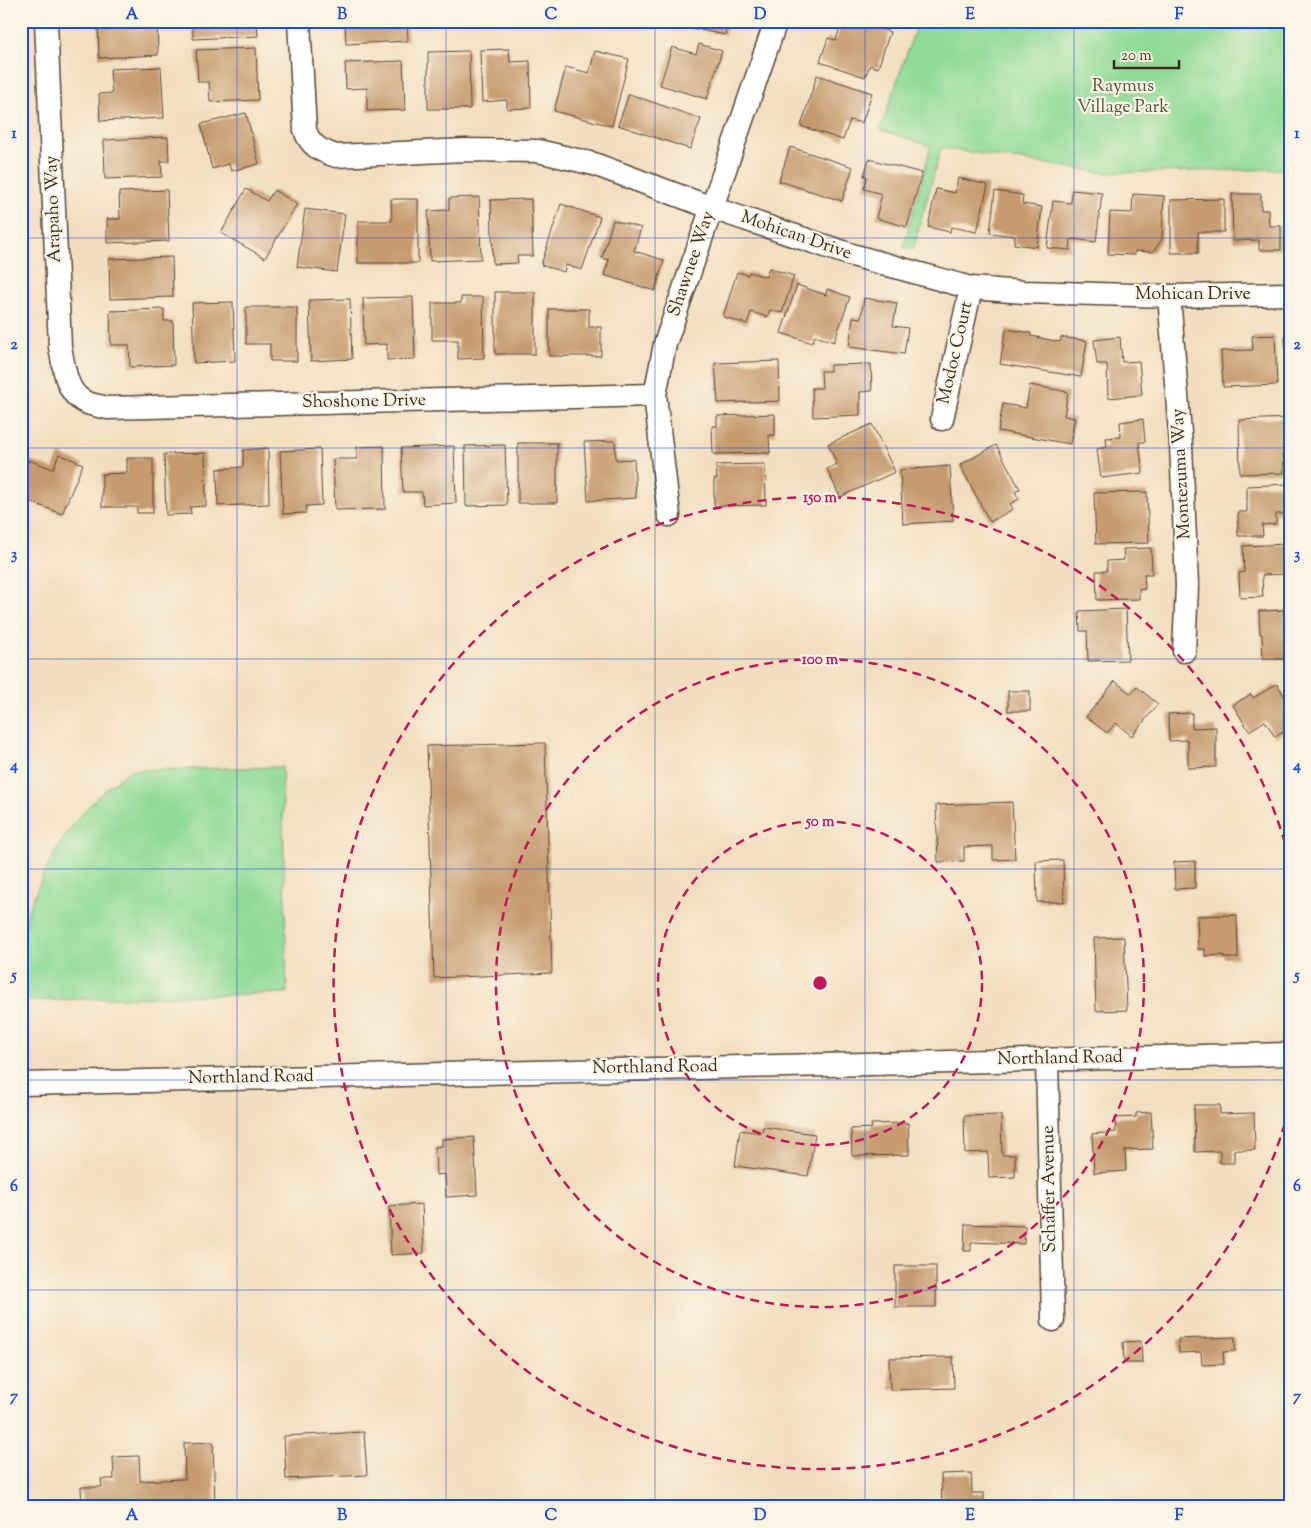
<svg xmlns="http://www.w3.org/2000/svg" width="1311" height="1528" font-family="'Sorts Mill Goudy',serif">
<style>
.green{fill:#8fda96;stroke:#65825a}
.building{fill:#c69b70}
.lines{fill:none;stroke-linecap:round;stroke-linejoin:round}
.street-casing{stroke:#564536;stroke-width:25}
.street{stroke:#fff;stroke-width:22}
.grid{fill:none;stroke:#1d4ed8;stroke-width:1;stroke-opacity:0.55}
.ring{fill:none;stroke:#c2185b;stroke-width:2.5;stroke-dasharray:9 6}
.labels{text-anchor:middle;dominant-baseline:central;stroke-width:4.5;stroke-linejoin:round;paint-order:stroke}
.park-label{font-size:18px;fill:#50563c;stroke:#fcf5e5}
.street-label{font-size:18px;fill:#3b2a1e;stroke:#fcf5e5}
.centre{fill:#c2185b;stroke:#fcf5e5;stroke-width:2.5}
.ring-label{font-size:15px;text-anchor:middle;font-weight:bold;fill:#c2185b;stroke:#fcf5e5;stroke-width:4.5;stroke-linejoin:round;paint-order:stroke}
.neatline{fill:none;stroke:#1d4ed8;stroke-width:2}
.grid-label{font-size:16px;text-anchor:middle;font-weight:bold;fill:#1d4ed8}
</style>
<rect width="100%" height="100%" fill="#fcf5e5"/>
<filter id="ink" filterUnits="userSpaceOnUse"><feTurbulence type="fractalNoise" baseFrequency=".02" numOctaves="2"/><feDisplacementMap in="SourceGraphic" scale="10" xChannelSelector="R" yChannelSelector="G"/><feConvolveMatrix kernelMatrix="1 2 1 2 8 2 1 2 1" color-interpolation-filters="sRGB"/></filter>
<filter id="wash" filterUnits="userSpaceOnUse"><feTurbulence type="fractalNoise" baseFrequency=".0096" numOctaves="4" result="noise"/><feDisplacementMap in="SourceGraphic" scale="20" xChannelSelector="R" yChannelSelector="G"/><feGaussianBlur stdDeviation="1.12" result="paint"/><feColorMatrix in="noise" values="0 0 0 0 0 0 0 0 0 0 0 0 0 0 0 0 0 1.4 0 .05"/><feComposite in="paint" operator="in"/></filter>
<g filter="url(#wash)">
<rect width="100%" height="100%" fill="#f2debf"/>
<g class="green">
<polygon points="918,21 1290,21 1290,169 1105,173 941,148 913,250 903,248 931,146 880,130"/>
<path d="M282,767L287,993L22,1001C21,977 21,944 26,921C28,908 34,896 39,885C59,838 88,799 131,770Z"/>
</g>
<g id="blocks">
<g class="building">
<polygon points="98,21 157,21 158,55 99,58"/>
<polygon points="193,21 257,21 258,36 193,39"/>
<polygon points="345,21 407,21 408,41 346,44"/>
<polygon points="554,21 578,21 578,25 555,26"/>
<polygon points="683,21 728,21 725,35 682,26"/>
<polygon points="842,21 859,21 890,32 878,68 870,65 865,77 820,62 828,38 836,40"/>
<polygon points="699,44 722,51 707,99 660,85 672,47 696,54"/>
<polygon points="256,48 258,100 210,102 209,82 198,82 196,50"/>
<polygon points="509,49 510,62 530,61 531,108 507,109 507,100 482,102 480,50"/>
<polygon points="469,51 470,109 428,109 428,52"/>
<polygon points="595,51 629,59 612,126 554,111 566,67 589,73"/>
<polygon points="403,61 405,110 367,111 367,88 346,89 345,63"/>
<polygon points="161,67 164,118 100,121 99,94 112,93 110,69"/>
<polygon points="817,75 872,93 862,123 850,120 843,140 801,126"/>
<polygon points="629,94 701,119 690,149 618,125"/>
<polygon points="246,113 259,164 231,171 229,164 212,169 201,124"/>
<polygon points="168,137 169,161 161,161 162,177 105,179 104,140"/>
<polygon points="790,147 853,167 842,201 779,181"/>
<polygon points="869,159 922,173 907,227 876,218 882,194 864,189 867,177 864,176"/>
<polygon points="958,178 988,185 977,232 951,227 950,232 928,227 936,189 955,193"/>
<polygon points="246,189 267,201 274,190 297,204 265,258 221,233"/>
<polygon points="167,190 169,241 107,243 107,219 120,219 119,192"/>
<polygon points="1072,190 1102,193 1096,242 1071,239 1070,250 1047,248 1053,201 1071,203"/>
<polygon points="995,191 1023,195 1022,204 1042,207 1037,247 1014,244 1015,236 990,233"/>
<polygon points="1133,194 1164,196 1162,239 1153,252 1135,251 1135,255 1108,254 1110,212 1132,213"/>
<polygon points="1232,194 1261,194 1261,210 1268,210 1269,226 1281,226 1281,250 1259,250 1259,240 1233,241"/>
<polygon points="479,197 481,259 430,261 428,211 449,210 449,198"/>
<polygon points="391,199 418,199 418,263 358,263 358,221 392,221"/>
<polygon points="531,199 533,256 517,256 518,263 493,264 491,200"/>
<polygon points="1224,199 1224,232 1198,232 1198,253 1171,253 1171,200"/>
<polygon points="561,204 600,217 582,270 566,265 564,272 541,265"/>
<polygon points="305,209 345,214 337,272 297,267"/>
<polygon points="613,220 641,228 634,251 664,260 655,291 604,275 609,260 602,258"/>
<polygon points="172,257 173,297 110,299 109,259"/>
<polygon points="769,268 794,276 782,313 770,310 767,317 751,312 747,324 723,317 737,272 748,275 749,272 766,277"/>
<polygon points="797,285 826,295 827,289 850,297 834,342 815,336 812,343 781,333"/>
<rect x="495" y="292" width="40" height="62"/>
<polygon points="21,296 23,296 24,320 21,320"/>
<polygon points="413,297 415,359 387,360 387,344 364,345 363,298"/>
<polygon points="461,297 483,297 484,358 458,359 458,340 432,340 432,303 461,303"/>
<polygon points="864,298 897,303 893,326 908,328 904,354 849,347 853,317 861,318"/>
<polygon points="350,299 352,359 311,361 309,300"/>
<polygon points="233,302 235,361 194,363 192,303"/>
<polygon points="246,307 297,307 297,361 270,361 270,344 246,344"/>
<polygon points="164,309 164,321 173,321 174,365 130,367 129,345 111,345 110,311"/>
<polygon points="549,309 589,309 589,327 601,327 601,356 549,356"/>
<polygon points="1006,329 1031,333 1031,336 1060,342 1061,337 1087,341 1081,377 1000,364"/>
<polygon points="1275,335 1277,385 1223,387 1221,351 1253,350 1252,336"/>
<polygon points="1290,336 1290,385 1286,385 1285,337"/>
<polygon points="1120,337 1122,362 1139,361 1142,395 1108,398 1107,364 1097,364 1094,340"/>
<polygon points="779,361 780,401 718,403 715,363"/>
<polygon points="871,364 872,391 860,392 860,415 813,417 812,388 822,388 821,371 830,371 830,365"/>
<polygon points="1030,385 1068,392 1064,416 1075,418 1070,444 998,431 1003,404 1026,408"/>
<polygon points="21,411 26,427 21,428"/>
<polygon points="775,414 775,435 769,435 770,453 713,454 712,426 717,426 717,416"/>
<polygon points="1290,418 1290,445 1283,445 1284,473 1240,474 1239,420"/>
<polygon points="1143,419 1145,442 1139,442 1143,473 1101,478 1097,449 1107,447 1106,438 1121,437 1120,422"/>
<polygon points="872,424 895,472 840,497 827,469 837,464 828,444"/>
<polygon points="615,441 616,460 634,459 636,498 588,501 584,442"/>
<rect x="518" y="443" width="39" height="60"/>
<polygon points="505,445 507,505 466,506 465,446"/>
<polygon points="996,445 1020,489 1015,492 1019,499 1010,504 1013,509 990,522 960,465"/>
<polygon points="384,446 385,509 335,510 333,459 357,459 357,447"/>
<polygon points="454,446 456,503 423,505 422,492 403,492 401,448"/>
<polygon points="268,448 269,504 218,506 217,469 243,467 243,450"/>
<polygon points="320,449 322,505 306,506 306,513 283,514 280,451"/>
<polygon points="205,453 206,506 190,507 191,514 166,515 164,454"/>
<polygon points="59,454 83,464 62,514 21,498 21,478 29,460 53,469"/>
<polygon points="127,458 153,458 153,513 137,513 137,507 102,507 102,474 127,473"/>
<polygon points="765,464 766,505 714,506 714,479 717,479 716,465"/>
<polygon points="950,466 953,521 903,524 900,470"/>
<polygon points="1290,484 1290,514 1276,514 1276,524 1262,525 1263,536 1238,536 1238,512 1247,512 1247,486"/>
<polygon points="1147,492 1149,543 1096,544 1094,493"/>
<polygon points="1288,544 1289,574 1262,575 1263,597 1240,598 1239,573 1244,572 1243,546"/>
<polygon points="1151,548 1152,574 1144,574 1145,589 1139,589 1139,599 1097,600 1096,571 1107,571 1107,561 1124,560 1123,549"/>
<polygon points="1126,609 1128,660 1088,661 1087,631 1080,631 1079,611"/>
<polygon points="1290,610 1290,659 1263,659 1262,634 1260,634 1259,611"/>
<polygon points="1115,681 1131,694 1137,687 1158,704 1132,736 1116,723 1107,733 1086,717"/>
<polygon points="1277,684 1290,705 1290,728 1275,737 1265,721 1249,731 1233,705 1251,694 1253,698"/>
<rect x="1008" y="691" width="22" height="20"/>
<polygon points="1192,713 1192,728 1216,727 1216,767 1188,768 1188,740 1169,741 1168,714"/>
<polygon points="545,743 552,973 434,978 427,746"/>
<polygon points="1012,802 1015,859 993,860 993,846 964,847 964,861 938,862 936,805"/>
<polygon points="1063,860 1064,902 1037,902 1036,861"/>
<polygon points="1195,861 1195,888 1175,889 1174,862"/>
<polygon points="1237,915 1238,958 1224,958 1224,955 1205,956 1205,949 1198,949 1197,916"/>
<polygon points="1124,937 1127,1010 1096,1011 1094,938"/>
<polygon points="1194,1105 1220,1105 1220,1114 1254,1113 1255,1150 1234,1150 1234,1163 1220,1163 1220,1151 1195,1152"/>
<polygon points="1151,1112 1153,1149 1125,1150 1126,1171 1094,1173 1092,1134 1116,1132 1115,1118 1136,1117 1136,1113"/>
<polygon points="1001,1115 1002,1155 1015,1155 1015,1177 989,1178 988,1152 965,1153 964,1116"/>
<polygon points="908,1123 909,1155 852,1156 851,1129 872,1128 871,1124"/>
<polygon points="763,1127 815,1134 808,1176 735,1166 740,1130 762,1133"/>
<polygon points="474,1137 477,1195 446,1197 445,1174 436,1175 435,1147 442,1146 442,1139"/>
<polygon points="422,1204 424,1253 391,1255 389,1206"/>
<polygon points="965,1224 1025,1226 1024,1244 971,1242 971,1251 964,1251"/>
<rect x="895" y="1266" width="41" height="41"/>
<polygon points="1235,1337 1235,1351 1223,1352 1224,1364 1202,1365 1201,1352 1179,1353 1178,1339"/>
<polygon points="1141,1341 1142,1363 1124,1363 1123,1342"/>
<polygon points="953,1357 954,1388 890,1390 889,1358"/>
<polygon points="364,1432 367,1475 286,1479 284,1436"/>
<polygon points="213,1442 215,1507 82,1507 81,1487 102,1487 101,1479 114,1479 113,1457 139,1456 140,1481 185,1479 184,1443"/>
<polygon points="971,1473 972,1493 984,1493 984,1507 942,1507 941,1474"/>
</g>
</g>
</g>
<g filter="url(#ink)">
<use href="#blocks" fill-opacity="0" stroke="#564536" stroke-width="1"/>
<g class="lines">
<g class="street-casing">
<g id="street">
<path d="M46,21L60,347C64,365 65,391 83,401C90,405 100,406 107,408L655,395"/>
<path d="M299,21L305,130C310,146 321,151 336,156L466,150L538,151L594,164L712,208L852,255L971,288L1024,292L1169,296L1290,294"/>
<polyline points="1169,296 1181,445 1187,586 1184,651"/>
<polyline points="942,419 971,288"/>
<polyline points="669,515 655,395 665,344 776,21"/>
<polyline points="1047,1059 1053,1320"/>
<polyline points="21,1084 1290,1054"/>
</g>
</g>
<use href="#street" class="street"/>
</g>
</g>
<path class="grid" d="M237,21V1507M446,21V1507M655,21V1507M865,21V1507M1074,21V1507M21,238H1290M21,448H1290M21,659H1290M21,869H1290M21,1080H1290M21,1290H1290"/>
<g class="ring">
<circle cx="820" cy="983" r="162"/>
<circle cx="820" cy="983" r="324"/>
<path d="M1289 1109A486 486 0 1 1 1289 857"/>
</g>
<g class="labels">
<g class="park-label">
<text x="1123" y="87">Raymus<tspan x="1123" dy="21">Village Park</tspan></text>
</g>
<g class="street-label">
<text transform="translate(54 209) rotate(-92)">Arapaho Way</text>
<text transform="translate(796 236) rotate(19)">Mohican Drive</text>
<text transform="translate(692 264) rotate(-71)">Shawnee Way</text>
<text x="1193" y="295">Mohican Drive</text>
<text transform="translate(956 353) rotate(-77)">Modoc Court</text>
<text transform="translate(364 402) rotate(-1)">Shoshone Drive</text>
<text transform="translate(1182 474) rotate(-93)">Montezuma Way</text>
<text transform="translate(1060 1059) rotate(-1)">Northland Road</text>
<text transform="translate(655 1068) rotate(-1)">Northland Road</text>
<text transform="translate(251 1078) rotate(-1)">Northland Road</text>
<text transform="translate(1050 1189) rotate(-91)">Schaffer Avenue</text>
</g>
</g>
<circle cx="820" cy="983" r="8" class="centre"/>
<g class="ring-label">
<text x="820" y="502">150 m</text>
<text x="820" y="664">100 m</text>
<text x="820" y="826">50 m</text>
</g>
<rect width="1311" height="1528" fill="none" stroke="#fcf5e5" stroke-width="55"/>
<path d="M1114 60v8h65v-8" fill="none" stroke="#3b2a1e" stroke-width="2.5"/>
<text x="1121" y="60" font-size="15" fill="#3b2a1e" stroke="#fcf5e5" stroke-width="4" paint-order="stroke">20 m</text>
<rect x="28" y="28" width="1256" height="1472" class="neatline"/>
<g class="grid-label">
<text x="132" y="19">A</text>
<text x="342" y="19">B</text>
<text x="551" y="19">C</text>
<text x="760" y="19">D</text>
<text x="970" y="19">E</text>
<text x="1179" y="19">F</text>
<text x="14" y="138">1</text>
<text x="1297" y="138">1</text>
<text x="14" y="349">2</text>
<text x="1297" y="349">2</text>
<text x="14" y="559">3</text>
<text x="1297" y="559">3</text>
<text x="14" y="770">4</text>
<text x="1297" y="770">4</text>
<text x="14" y="980">5</text>
<text x="1297" y="980">5</text>
<text x="14" y="1191">6</text>
<text x="1297" y="1191">6</text>
<text x="14" y="1401">7</text>
<text x="1297" y="1401">7</text>
<text x="132" y="1520">A</text>
<text x="342" y="1520">B</text>
<text x="551" y="1520">C</text>
<text x="760" y="1520">D</text>
<text x="970" y="1520">E</text>
<text x="1179" y="1520">F</text>
</g>
</svg>
